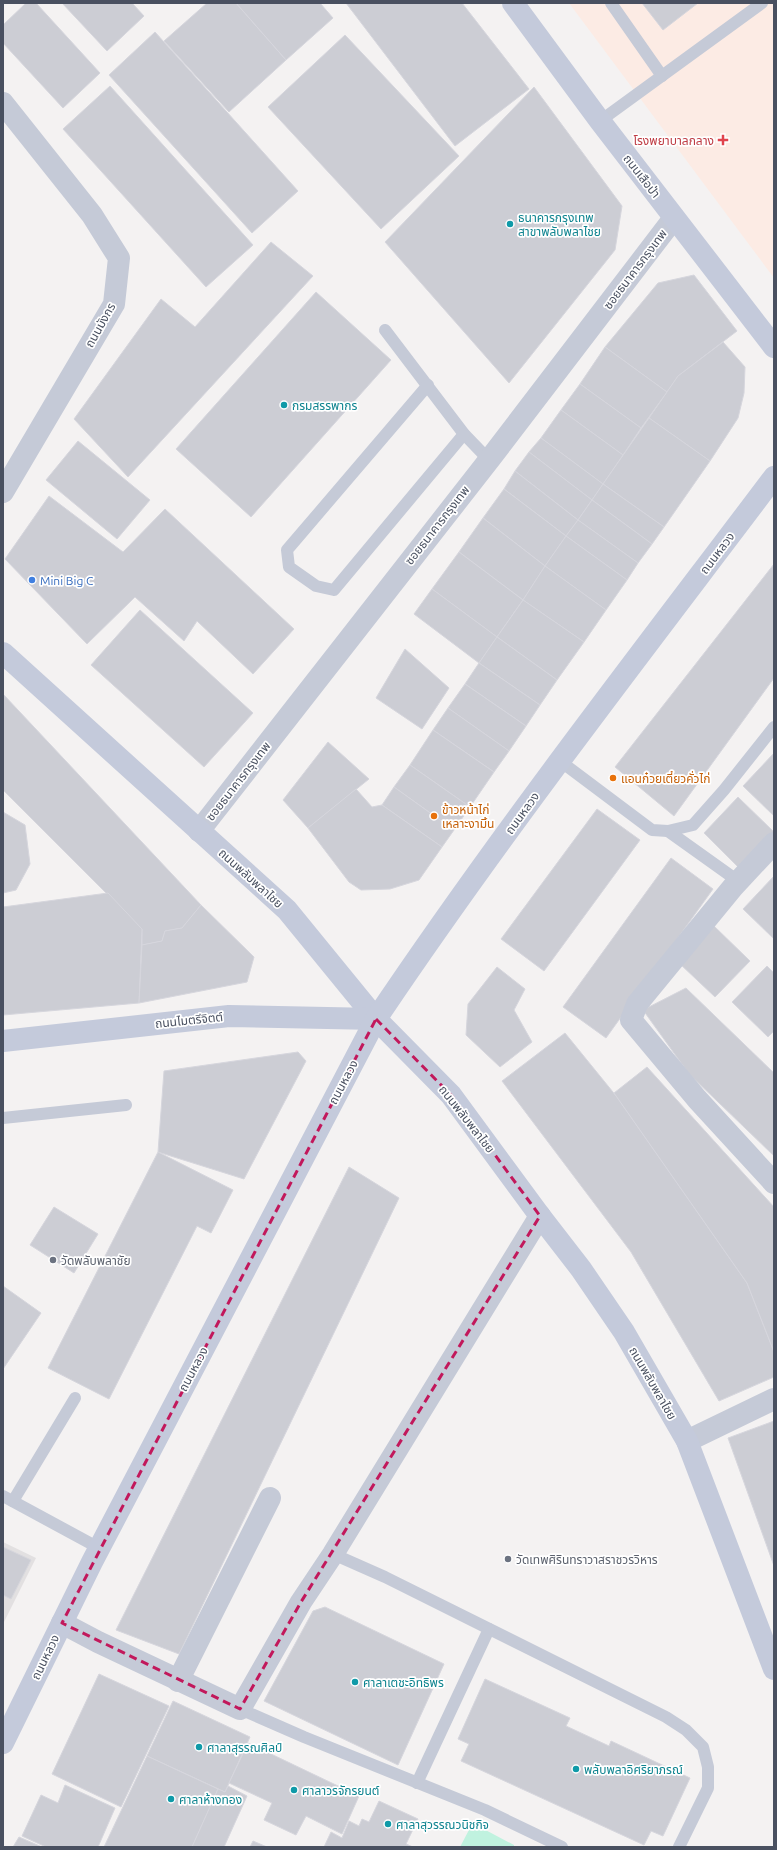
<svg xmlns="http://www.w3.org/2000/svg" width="777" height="1850" font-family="Ubuntu,'Noto Sans Thai',sans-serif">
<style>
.education{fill:#e2e0e1}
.medical{fill:#fcebe4}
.green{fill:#c0f2df}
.building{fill:#cccdd4;stroke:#d6d6dd}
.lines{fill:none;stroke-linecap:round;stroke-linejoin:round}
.lane{stroke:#c5cad7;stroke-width:12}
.street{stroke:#c5cad7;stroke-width:22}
.secondary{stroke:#c4cadb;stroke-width:22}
.marked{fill:none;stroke:#c2185b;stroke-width:3;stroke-dasharray:8 5;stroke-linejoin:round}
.health-dot{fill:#e0444e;stroke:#fff;stroke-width:1.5}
.culture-dot{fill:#0f9aa8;stroke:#fff;stroke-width:1.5}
.shop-dot{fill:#3f7fe0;stroke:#fff;stroke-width:1.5}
.food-dot{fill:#e8710a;stroke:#fff;stroke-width:1.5}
.worship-dot{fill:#6b7280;stroke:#fff;stroke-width:1.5}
.labels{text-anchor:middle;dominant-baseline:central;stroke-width:3.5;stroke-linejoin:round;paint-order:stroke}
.health-label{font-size:12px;fill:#be3a42;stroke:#fff;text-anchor:end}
.street-label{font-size:12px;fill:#495060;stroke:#fff}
.culture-label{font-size:12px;fill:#0d838f;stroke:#fff;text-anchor:start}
.shop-label{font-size:12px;fill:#366cbe;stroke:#fff;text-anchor:start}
.food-label{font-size:12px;fill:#c56008;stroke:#fff;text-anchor:start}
.worship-label{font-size:12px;fill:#5b616d;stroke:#fff;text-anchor:start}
</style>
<rect width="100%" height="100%" fill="#f4f2f2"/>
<polygon class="education" points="3,1542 36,1558 3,1624"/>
<polygon class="medical" points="569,3 774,3 774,278"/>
<polygon class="green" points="478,1826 514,1845 514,1847 460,1847 470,1828 474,1831"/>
<g class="building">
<polygon points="26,3 36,3 100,73 63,108 3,43 3,25"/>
<polygon points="62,3 132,3 144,16 107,51"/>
<polygon points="207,3 236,3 286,60 229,112 164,41"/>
<polygon points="236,3 320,3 333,18 286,60"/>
<polygon points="346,3 462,3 529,89 455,146"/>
<polygon points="642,3 698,3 663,30"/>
<polygon points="155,32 298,191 252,233 109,75"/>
<polygon points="345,35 459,156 381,229 268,107"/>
<polygon points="110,86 253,245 206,287 63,129"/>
<polygon points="534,87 622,206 615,250 509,383 385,242"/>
<polygon points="271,242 313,276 128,477 74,419 161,299 195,327"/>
<polygon points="694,275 737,331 678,376 667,392 605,347 658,283"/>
<polygon points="316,292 391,360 251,517 176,449"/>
<polygon points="723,342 745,367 744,393 738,418 710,461 649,418 678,376"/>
<polygon points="605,347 667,392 641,428 580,384"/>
<polygon points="580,384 641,428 623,455 561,410"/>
<polygon points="561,410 623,455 603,484 541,438"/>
<polygon points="649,418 710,461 664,527 603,484"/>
<polygon points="541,438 603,484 592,500 529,452"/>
<polygon points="78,441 150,500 117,539 46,480"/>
<polygon points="529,452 592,500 578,520 515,471"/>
<polygon points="515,471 578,520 566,536 504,489"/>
<polygon points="603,484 664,527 652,544 592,500"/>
<polygon points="504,489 566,536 545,566 483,518"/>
<polygon points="49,496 123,552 165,509 294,629 253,674 197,621 184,641 135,597 87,644 5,559"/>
<polygon points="592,500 652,544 638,563 578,520"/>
<polygon points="483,518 545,566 523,600 459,552"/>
<polygon points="578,520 638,563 627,580 566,536"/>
<polygon points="566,536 627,580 606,610 545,566"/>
<polygon points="459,552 523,600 497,637 432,589"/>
<polygon points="774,564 774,678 674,816 615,767"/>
<polygon points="545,566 606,610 584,642 523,600"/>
<polygon points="432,589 497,637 479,663 414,614"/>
<polygon points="523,600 584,642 557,680 497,637"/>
<polygon points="140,610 253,713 204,767 91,665"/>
<polygon points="497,637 557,680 540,705 479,663"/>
<polygon points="405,649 449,688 422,729 376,698"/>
<polygon points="479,663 540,705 526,726 465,684"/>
<polygon points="465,684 526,726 509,751 448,708"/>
<polygon points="3,694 201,905 182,928 165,931 162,941 142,945 142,929 3,790"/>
<polygon points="448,708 509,751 494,772 433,730"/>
<polygon points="433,730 494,772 470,807 410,765"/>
<polygon points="328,742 369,779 308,828 283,800"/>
<polygon points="774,753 774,816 743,786"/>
<polygon points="410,765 470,807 454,830 394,787"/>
<polygon points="394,787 454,830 442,847 382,805"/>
<polygon points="356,789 372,807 382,805 442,847 419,880 390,889 361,890 349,882 308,828"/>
<polygon points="738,797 774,832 739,868 704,833"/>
<polygon points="597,809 640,840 544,971 501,939"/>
<polygon points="3,812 25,825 30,864 16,890 3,893"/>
<polygon points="671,858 713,889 606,1038 563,1007"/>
<polygon points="774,876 774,939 743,909"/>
<polygon points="108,893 142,929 139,1003 3,1015 3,907"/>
<polygon points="201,905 254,957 247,982 139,1003 142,945 162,941 165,931 182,928"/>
<polygon points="714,926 750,961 715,997 679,963"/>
<polygon points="767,966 774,973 774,1031 768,1037 732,1002"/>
<polygon points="497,967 525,989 514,1010 532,1042 500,1067 466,1035 468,1004"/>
<polygon points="686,988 774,1073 774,1156 689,1074 643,1010"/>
<polygon points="565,1033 617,1097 747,1283 774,1352 774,1377 719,1401 631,1252 502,1081"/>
<polygon points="298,1052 306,1061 244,1179 158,1152 164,1071"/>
<polygon points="647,1067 774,1207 774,1352 747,1283 614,1093"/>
<polygon points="158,1152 233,1190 211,1233 197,1226 109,1399 48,1368"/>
<polygon points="349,1167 399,1198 179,1654 116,1630"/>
<polygon points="54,1207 98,1234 74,1273 30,1245"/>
<polygon points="3,1286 41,1313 3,1369"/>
<polygon points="774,1421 774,1566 728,1438"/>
<polygon points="3,1547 31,1560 11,1599 3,1595"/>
<polygon points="325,1607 444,1664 398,1765 264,1701 313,1611"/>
<polygon points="99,1674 169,1706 121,1807 52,1774"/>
<polygon points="485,1679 570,1718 566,1726 609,1746 611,1741 690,1778 663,1836 651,1831 644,1845 461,1761 469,1744 458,1739"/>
<polygon points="173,1701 250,1737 225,1792 147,1756"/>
<polygon points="248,1743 359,1796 342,1834 306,1816 296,1835 264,1820 272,1803 229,1783"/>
<polygon points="147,1756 218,1789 192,1847 104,1847"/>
<polygon points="65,1785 115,1808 98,1847 46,1847 22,1836 41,1795 58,1803"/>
<polygon points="228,1786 247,1796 224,1847 192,1847 218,1789 225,1792"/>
<polygon points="379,1801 418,1819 406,1844 413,1847 324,1847 331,1832 342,1838 349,1821 359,1826 362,1819 369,1822"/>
<polygon points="19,1837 42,1847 13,1847"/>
<polygon points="253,1841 267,1847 250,1847"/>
</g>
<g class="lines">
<g class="lane">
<polyline points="611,3 662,76"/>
<polyline points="600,121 762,3"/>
<polyline points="385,330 464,434 489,460"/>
<polyline points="428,385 287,550 289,567 316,586 334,590 464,434"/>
<polyline points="560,761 652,830 668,831 693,825 724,790 774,727"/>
<polyline points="668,831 738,881"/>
<polyline points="3,1118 126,1105"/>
<polyline points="3,1496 99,1548"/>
<polyline points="13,1501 75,1398"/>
<polyline points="333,1554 385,1577 666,1717 686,1730 703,1747 708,1767 708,1788 679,1847"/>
<polyline points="240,1709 304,1737 485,1810 562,1847"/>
<polyline points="417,1783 489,1629"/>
</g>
<g class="street">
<polyline points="3,103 92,215 119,258 114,304 3,492"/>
<polyline points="199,831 489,460 674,218"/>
<polyline points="774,843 733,887 637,1004 631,1020 697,1099 774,1183"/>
<polyline points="687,1441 774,1399"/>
<polyline points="62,1623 98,1642 240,1709 301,1602 333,1554 540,1216"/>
<polyline points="178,1681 270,1498"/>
</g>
<g class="secondary">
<polyline points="513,3 600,121 774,347"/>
<polyline points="3,653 287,910 376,1019 451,1095 540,1216 581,1269 624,1332 687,1441 774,1669"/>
<polyline points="3,1041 229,1016 376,1019"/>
<path d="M3,1743L92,1562L376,1019C501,833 639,656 774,477"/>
</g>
</g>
<path class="marked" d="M376,1019L451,1095L540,1216L301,1602L240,1709L62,1623Z"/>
<path class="health-dot" d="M721 134h4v4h4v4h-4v4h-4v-4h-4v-4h4z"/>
<g class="culture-dot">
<circle cx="510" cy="224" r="4"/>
<circle cx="284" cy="405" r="4"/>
<circle cx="355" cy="1682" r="4"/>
<circle cx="199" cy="1747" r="4"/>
<circle cx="576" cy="1769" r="4"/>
<circle cx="294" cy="1790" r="4"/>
<circle cx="171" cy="1799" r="4"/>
<circle cx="388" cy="1824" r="4"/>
</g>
<circle class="shop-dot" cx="32" cy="580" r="4"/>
<g class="food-dot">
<circle cx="613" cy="778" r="4"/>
<circle cx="434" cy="816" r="4"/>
</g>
<g class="worship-dot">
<circle cx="53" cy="1260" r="4"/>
<circle cx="508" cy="1559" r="4"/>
</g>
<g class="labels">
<g class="health-label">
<text x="714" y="140">โรงพยาบาลกลาง</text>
</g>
<g class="street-label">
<text transform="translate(642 176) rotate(52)">ถนนเสือป่า</text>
<text transform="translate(635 269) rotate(-53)">ซอยธนาคารกรุงเทพ</text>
<text transform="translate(100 325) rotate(-61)">ถนนมังกร</text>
<text transform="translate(437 525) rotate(-52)">ซอยธนาคารกรุงเทพ</text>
<text transform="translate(717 553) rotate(-53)">ถนนหลวง</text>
<text transform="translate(238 781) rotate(-52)">ซอยธนาคารกรุงเทพ</text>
<text transform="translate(522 813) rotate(-54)">ถนนหลวง</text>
<text transform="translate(251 878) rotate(42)">ถนนพลับพลาไชย</text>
<text transform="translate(189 1020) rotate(-6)">ถนนไมตรีจิตต์</text>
<text transform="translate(343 1082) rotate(-62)">ถนนหลวง</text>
<text transform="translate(467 1119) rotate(52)">ถนนพลับพลาไชย</text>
<text transform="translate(193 1369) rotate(-62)">ถนนหลวง</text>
<text transform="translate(653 1383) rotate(60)">ถนนพลับพลาไชย</text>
<text transform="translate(45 1657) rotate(-64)">ถนนหลวง</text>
</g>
<g class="culture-label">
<text x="518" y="217">ธนาคารกรุงเทพ<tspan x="518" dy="14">สาขาพลับพลาไชย</tspan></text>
<text x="292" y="405">กรมสรรพากร</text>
<text x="363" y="1682">ศาลาเตชะอิทธิพร</text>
<text x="207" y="1747">ศาลาสุรรณศิลป์</text>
<text x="584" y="1769">พลับพลาอิศริยาภรณ์</text>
<text x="302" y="1790">ศาลาวรจักรยนต์</text>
<text x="179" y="1799">ศาลาห้างทอง</text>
<text x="396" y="1824">ศาลาสุวรรณวนิชกิจ</text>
</g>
<g class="shop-label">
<text x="40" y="580">Mini Big C</text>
</g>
<g class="food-label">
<text x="621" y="778">แอนก๋วยเตี๋ยวคั่วไก่</text>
<text x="442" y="809">ข้าวหน้าไก่<tspan x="442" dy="14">เหลาะงามิ้น</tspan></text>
</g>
<g class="worship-label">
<text x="61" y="1260">วัดพลับพลาชัย</text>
<text x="516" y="1559">วัดเทพศิรินทราวาสราชวรวิหาร</text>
</g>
</g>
<rect width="777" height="1850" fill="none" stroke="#495060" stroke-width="8"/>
</svg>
